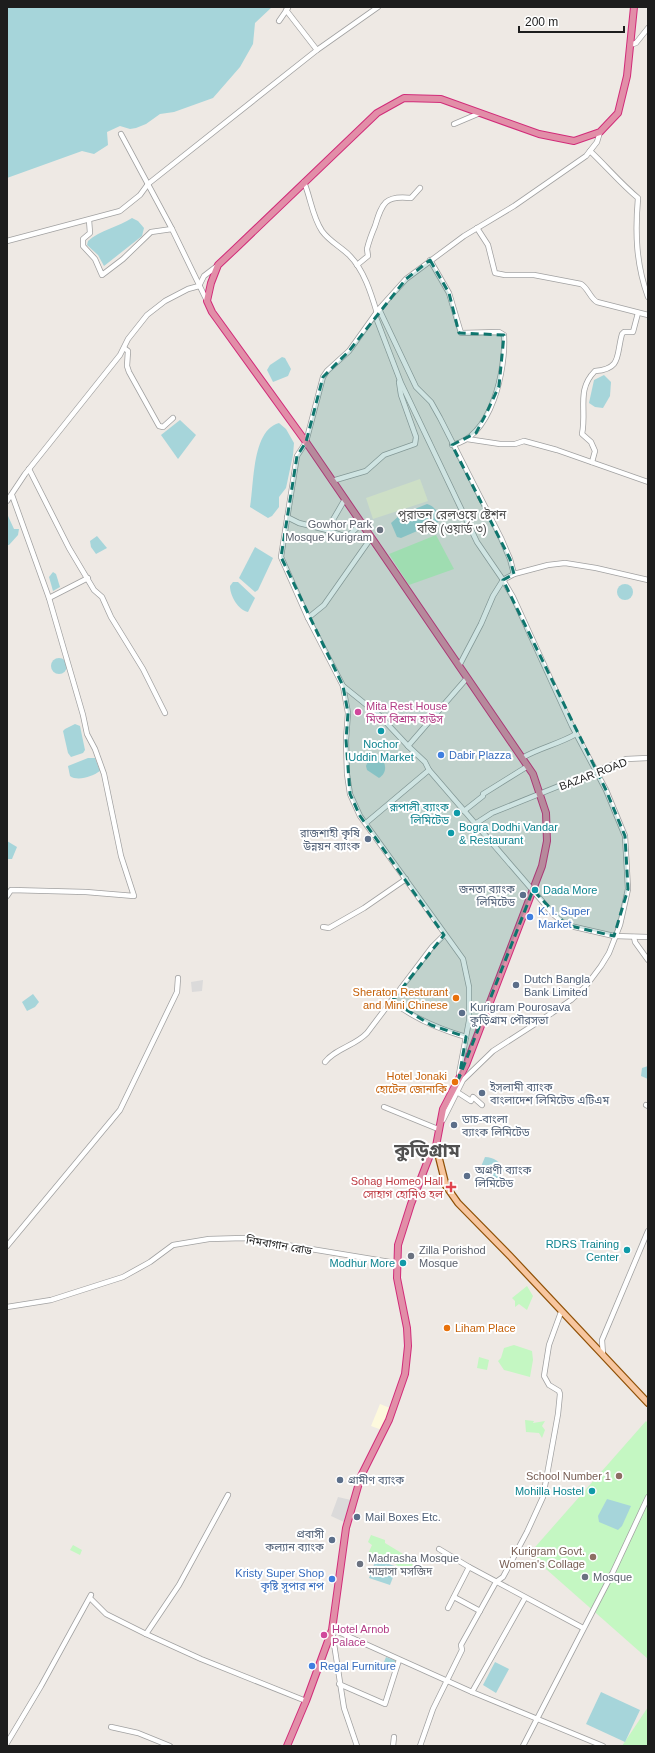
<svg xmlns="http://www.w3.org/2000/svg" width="655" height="1753" font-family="Arial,'Noto Sans Bengali',sans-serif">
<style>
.residential{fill:#dbdada}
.education{fill:#fdf9dd}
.park{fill:#c4f7c2}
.water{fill:#a6d5da}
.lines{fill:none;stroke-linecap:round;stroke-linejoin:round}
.minor-casing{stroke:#a1a1a1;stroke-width:6}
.major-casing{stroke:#905107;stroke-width:8}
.highway-casing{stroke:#d12c79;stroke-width:8}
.minor{stroke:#fff;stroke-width:4.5}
.major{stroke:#f7c69f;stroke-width:5.5}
.highway{stroke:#e28ea8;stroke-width:6}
.marked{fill:#0f766e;fill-opacity:0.2;stroke:#0f766e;stroke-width:3;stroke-dasharray:8 5;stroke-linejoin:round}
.worship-dot{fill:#6b7280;stroke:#fff;stroke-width:1.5}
.hotel-dot{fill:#d1479c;stroke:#fff;stroke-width:1.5}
.culture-dot{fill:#0f9aa8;stroke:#fff;stroke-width:1.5}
.shop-dot{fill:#3f7fe0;stroke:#fff;stroke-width:1.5}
.service-dot{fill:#5c6f8a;stroke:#fff;stroke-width:1.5}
.food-dot{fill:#e8710a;stroke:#fff;stroke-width:1.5}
.health-dot{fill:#e0444e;stroke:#fff;stroke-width:1.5}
.education-dot{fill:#8d6e63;stroke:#fff;stroke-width:1.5}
.labels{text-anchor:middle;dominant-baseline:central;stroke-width:4;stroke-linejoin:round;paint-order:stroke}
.worship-label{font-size:11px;fill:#5b616d;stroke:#fff;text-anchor:start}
.hotel-label{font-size:11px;fill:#b23c85;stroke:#fff;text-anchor:start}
.culture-label{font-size:11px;fill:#0d838f;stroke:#fff;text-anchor:end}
.shop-label{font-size:11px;fill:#366cbe;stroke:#fff;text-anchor:start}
.street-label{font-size:11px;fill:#1d1d1d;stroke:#fff}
.service-label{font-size:11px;fill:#4e5e75;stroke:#fff;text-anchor:start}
.food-label{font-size:11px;fill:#c56008;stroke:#fff;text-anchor:end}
.health-label{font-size:11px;fill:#be3a42;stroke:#fff;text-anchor:end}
.education-label{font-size:11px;fill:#785e54;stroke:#fff;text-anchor:end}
.neighbourhood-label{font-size:12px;fill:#505050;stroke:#fff}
.town-label{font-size:19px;font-weight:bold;fill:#505050;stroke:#fff}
</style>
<rect width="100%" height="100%" fill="#eee9e4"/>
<g class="residential">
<polygon points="203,980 202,991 192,992 191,982"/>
<polygon points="338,1497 351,1500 344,1522 331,1516"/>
</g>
<g class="education">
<polygon points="420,479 428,501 373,519 366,498"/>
<polygon points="380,1404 390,1408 382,1430 371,1426"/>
</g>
<g class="park">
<polygon points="436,535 454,569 409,585 389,554"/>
<polygon points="527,1286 533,1296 527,1310 519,1304 515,1307 515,1301 512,1298"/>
<polygon points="514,1345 532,1351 533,1360 530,1377 504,1370 498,1361 501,1358 504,1348"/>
<polygon points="479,1357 489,1360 487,1370 477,1368"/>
<polygon points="525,1420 534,1421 533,1423 545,1421 542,1426 545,1430 542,1438 539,1433 526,1432"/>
<polygon points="646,1421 648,1423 648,1659 529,1554"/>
<polygon points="371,1535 385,1540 385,1543 403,1554 417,1558 412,1564 415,1568 411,1575 395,1564 396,1560 390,1563 368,1554 372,1545 368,1542"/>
<polygon points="73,1545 82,1550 80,1555 70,1550"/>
<polygon points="648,1707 648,1746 622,1746"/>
</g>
<g class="water">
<polygon points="7,7 272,7 255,23 253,44 240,67 213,98 174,112 160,114 146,124 136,128 130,129 120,126 107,132 108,145 94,154 82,151 7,178"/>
<path d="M132,218L138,221L144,228L142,236L104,266L98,255L87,245L88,241C100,230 119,227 132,218Z"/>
<polygon points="282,357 285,358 291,369 288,376 273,382 267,370 270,365"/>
<polygon points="604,375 611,382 610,396 603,408 595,407 589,403 594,380"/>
<polygon points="180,420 196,435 178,459 161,435"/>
<path d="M279,423L286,429L294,443L293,455L286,488L279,497V507L272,516L268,518L250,507C254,484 252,430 279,423Z"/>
<path d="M427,504C434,506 437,511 440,518L438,522L401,538L397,537L391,523L400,515Z"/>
<polygon points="7,516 8,516 14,529 19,529 18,535 9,545 7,545"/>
<polygon points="97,536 107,548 96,554 91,547 90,541"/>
<polygon points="255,547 273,558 258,590 255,592 239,578"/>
<polygon points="53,572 56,574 60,587 53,591 49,577"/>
<path d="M233,582H238L255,598L248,612C238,610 230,596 230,586Z"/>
<circle cx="625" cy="592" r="8"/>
<circle cx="59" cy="666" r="8"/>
<polygon points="75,724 80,726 85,750 83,753 71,757 68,753 63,731 65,729"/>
<path d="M376,755C386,759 389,772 379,778L367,770L366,766L369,758Z"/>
<path d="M88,758H95L100,771C93,776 78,782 70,776L68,766Z"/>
<polygon points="7,841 17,847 12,859 7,859"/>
<polygon points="33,994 39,1002 35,1007 27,1011 22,1002"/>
<polygon points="648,1066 648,1079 641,1076 642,1068"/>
<path d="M485,1157C494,1157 500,1162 504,1170L500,1179L485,1174L480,1169Z"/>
<polygon points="607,1499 631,1506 622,1526 618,1530 599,1522 598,1516"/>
<polygon points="376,1559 397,1567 390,1585 369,1578"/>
<polygon points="386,1657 397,1661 393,1672 382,1667"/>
<polygon points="495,1662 509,1669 496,1693 483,1685"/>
<polygon points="601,1692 640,1710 625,1742 586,1724"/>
</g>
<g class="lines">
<g class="minor-casing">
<g id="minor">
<polyline points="286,10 317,50"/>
<polyline points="279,21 288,8"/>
<polyline points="630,45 636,43 648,28"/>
<polyline points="454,124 480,113"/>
<polyline points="121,134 172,229 207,301"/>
<path d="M590,151C606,166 621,184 638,198C635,233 636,264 648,297"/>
<path d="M304,182C311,199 312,216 322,231C329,241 341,247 349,255C364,270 371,293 377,313"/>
<polyline points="89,220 90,233 83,239 83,246 95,259 102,275 123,259 151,232 172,229"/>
<path d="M477,228L488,245L495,273L505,275H534L581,284C588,288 590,298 597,302L648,315"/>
<polyline points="7,241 120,211 140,195 148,184 317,50 378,7"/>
<path d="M430,260L449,293L461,333L499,332L504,335C506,369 492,437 452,445"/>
<path d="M357,265L368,256L367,249C369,241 372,233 375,226C382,203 385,195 411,198L420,188"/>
<polyline points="199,286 204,276 217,266"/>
<polyline points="379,309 416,387 431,402 440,418 501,538 510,559 514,574"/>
<polyline points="375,315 401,383 477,542 503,580 513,597 572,726 606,790 625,836 628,889 620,925 609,953 601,966 586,986 571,1000 552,1013 493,1051 463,1080 443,1120"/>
<polyline points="124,348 128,351 127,366 129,372 159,426 163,427 173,418"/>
<polyline points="467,439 500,444 515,444 524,441 557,450 648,482"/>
<path d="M592,462L595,451L591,442L582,434C587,410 576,390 595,371C622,369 616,355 622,334L624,332H633L638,313"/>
<polyline points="29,469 69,548 94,590 102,597 111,617 143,669 165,713"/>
<polyline points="332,481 366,471 384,455 415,444 416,437 401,395 399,382"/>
<polyline points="345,499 327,530 347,537 361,524"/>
<polyline points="7,501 25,474 120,355 128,339 147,315 165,301 188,289 199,286"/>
<polyline points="287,517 299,523 327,530"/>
<polyline points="49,598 88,578"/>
<polyline points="308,618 324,605 371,538"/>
<polyline points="459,666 481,624 493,596 503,580 514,574 548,565 565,563 596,568 648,580"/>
<polyline points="343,686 379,715 408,746 467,678"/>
<polyline points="408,746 425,762 429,770"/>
<path d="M522,758C539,748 559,744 576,734"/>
<polyline points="464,811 483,796 483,794 528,766"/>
<polyline points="366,823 429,770 554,915 566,925 614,936 648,937"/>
<polyline points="475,824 492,813 626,759 648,758"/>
<polyline points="7,896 11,890 86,892 134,896 121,856 104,774 95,749 87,734 83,715 49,598 12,495"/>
<polyline points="323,927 329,928 364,908 406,879"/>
<polyline points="634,937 635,942 648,960"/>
<path d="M392,1001C414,1019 439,1029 466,1037"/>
<path d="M325,1062C336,1048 355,1046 367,1033L432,947L444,935"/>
<polyline points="459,1074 469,1021 469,987 463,959 360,816 350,794 347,774 346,740 348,713 343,686 308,618 281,557 297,456 306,442 323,377 327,371 349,351 379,309 406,279 464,236 514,206 586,156 597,142 600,132"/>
<polyline points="457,1092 471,1101 473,1097 482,1105"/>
<polyline points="646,1105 648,1106"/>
<polyline points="384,1107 438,1129 439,1126"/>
<polyline points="7,1246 120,1110 177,992 178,978"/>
<polyline points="7,1307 51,1300 123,1277 150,1262 173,1245 209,1239 244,1238 396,1263"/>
<polyline points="603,1355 602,1340 648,1231"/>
<polyline points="228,1495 179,1585 146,1634 201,1659 306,1701"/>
<polyline points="439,1549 469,1567"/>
<polyline points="454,1597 480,1611"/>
<polyline points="90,1598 106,1614 146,1634"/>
<polyline points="448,1608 469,1567 583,1628"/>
<polyline points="332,1629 472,1692 603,1746"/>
<polyline points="332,1631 344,1708 357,1746"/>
<polyline points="339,1684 385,1704 399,1660"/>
<polyline points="472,1692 525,1598"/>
<polyline points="111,1727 138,1733 170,1746"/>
<polyline points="7,1743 41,1686 91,1595"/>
<polyline points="393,1746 394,1737"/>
<polyline points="420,1746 433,1709 462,1650 461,1645 496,1582 503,1577 527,1532 543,1497 558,1414 560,1394 559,1391 549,1385 544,1376 549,1345 561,1312"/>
<polyline points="523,1746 613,1572 648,1497"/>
</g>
</g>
<g class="major-casing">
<polyline id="major" points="436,1146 446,1186 458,1203 510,1256 648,1403"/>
</g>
<g class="highway-casing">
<polyline id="highway" points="287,1746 306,1701 332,1630 346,1528 361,1476 389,1420 405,1374 408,1346 407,1328 397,1278 398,1245 411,1204 430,1155 436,1146 443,1109 466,1065 542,866 547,841 546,813 533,774 306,442 212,312 207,301 211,283 218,265 235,249 377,113 404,98 441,99 539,134 574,141 600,132 618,113 627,76 634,7"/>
</g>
<use href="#minor" class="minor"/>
<use href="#major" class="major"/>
<use href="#highway" class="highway"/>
</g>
<path class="marked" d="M430,260L449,293L459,333L504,335L499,386L487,412L476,433L452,445L510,559L514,574L503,580L606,790L625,836L628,889L614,936L566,925L533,890L459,1078L466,1037L431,1025L392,1001L444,935L360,816L350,794L346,740L348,713L343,686L281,557L297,456L306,442L323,377L349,351L406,279Z"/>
<g class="worship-dot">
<circle cx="380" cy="530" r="4"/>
<circle cx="411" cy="1256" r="4"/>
<circle cx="360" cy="1564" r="4"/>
<circle cx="585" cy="1577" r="4"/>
</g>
<g class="hotel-dot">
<circle cx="358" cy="712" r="4"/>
<circle cx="324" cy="1635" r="4"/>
</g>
<g class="culture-dot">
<circle cx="381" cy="731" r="4"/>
<circle cx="457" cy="813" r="4"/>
<circle cx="451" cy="833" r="4"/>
<circle cx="535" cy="890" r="4"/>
<circle cx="627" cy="1250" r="4"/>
<circle cx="403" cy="1263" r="4"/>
<circle cx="592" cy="1491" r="4"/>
</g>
<g class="shop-dot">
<circle cx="441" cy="755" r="4"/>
<circle cx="530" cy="917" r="4"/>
<circle cx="332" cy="1579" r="4"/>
<circle cx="312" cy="1666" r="4"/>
</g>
<g class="service-dot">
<circle cx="368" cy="839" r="4"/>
<circle cx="523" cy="895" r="4"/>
<circle cx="516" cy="985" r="4"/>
<circle cx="462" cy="1013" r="4"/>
<circle cx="482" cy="1093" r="4"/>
<circle cx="454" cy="1125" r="4"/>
<circle cx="467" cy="1176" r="4"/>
<circle cx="340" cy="1480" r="4"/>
<circle cx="357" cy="1517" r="4"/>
<circle cx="332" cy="1540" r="4"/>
</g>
<g class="food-dot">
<circle cx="456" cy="998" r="4"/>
<circle cx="455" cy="1082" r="4"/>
<circle cx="447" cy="1328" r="4"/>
</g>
<path class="health-dot" d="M449 1181h4v4h4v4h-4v4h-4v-4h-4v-4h4z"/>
<g class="education-dot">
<circle cx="619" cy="1476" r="4"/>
<circle cx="593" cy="1557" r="4"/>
</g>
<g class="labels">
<g class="worship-label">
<text x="372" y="524" text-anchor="end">Gowhor Park<tspan x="372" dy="13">Mosque Kurigram</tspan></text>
<text x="419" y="1250">Zilla Porishod<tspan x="419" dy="13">Mosque</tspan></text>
<text x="368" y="1558">Madrasha Mosque<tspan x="368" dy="13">মাদ্রাসা মসজিদ</tspan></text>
<text x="593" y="1577">Mosque</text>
</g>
<g class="hotel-label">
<text x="366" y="706">Mita Rest House<tspan x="366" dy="13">মিতা বিশ্রাম হাউস</tspan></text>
<text x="332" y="1629">Hotel Arnob<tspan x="332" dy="13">Palace</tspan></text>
</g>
<g class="culture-label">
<text x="381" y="744" text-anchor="middle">Nochor<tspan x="381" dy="13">Uddin Market</tspan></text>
<text x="449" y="807">রূপালী ব্যাংক<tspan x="449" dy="13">লিমিটেড</tspan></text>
<text x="459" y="827" text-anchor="start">Bogra Dodhi Vandar<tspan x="459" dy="13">&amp; Restaurant</tspan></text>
<text x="543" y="890" text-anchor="start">Dada More</text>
<text x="619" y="1244">RDRS Training<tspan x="619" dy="13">Center</tspan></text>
<text x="395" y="1263">Modhur More</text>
<text x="584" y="1491">Mohilla Hostel</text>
</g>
<g class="shop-label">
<text x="449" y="755">Dabir Plazza</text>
<text x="538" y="911">K. I. Super<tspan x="538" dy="13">Market</tspan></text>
<text x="324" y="1573" text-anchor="end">Kristy Super Shop<tspan x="324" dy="13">কৃষ্টি সুপার শপ</tspan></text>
<text x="320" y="1666">Regal Furniture</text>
</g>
<g class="street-label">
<text transform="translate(593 774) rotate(-21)">BAZAR ROAD</text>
<text transform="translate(279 1245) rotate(10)">নিমবাগান রোড</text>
</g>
<g class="service-label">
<text x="360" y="833" text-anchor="end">রাজশাহী কৃষি<tspan x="360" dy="13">উন্নয়ন ব্যাংক</tspan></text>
<text x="515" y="889" text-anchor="end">জনতা ব্যাংক<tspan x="515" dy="13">লিমিটেড</tspan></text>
<text x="524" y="979">Dutch Bangla<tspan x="524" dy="13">Bank Limited</tspan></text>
<text x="470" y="1007">Kurigram Pourosava<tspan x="470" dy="13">কুড়িগ্রাম পৌরসভা</tspan></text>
<text x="490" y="1087">ইসলামী ব্যাংক<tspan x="490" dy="13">বাংলাদেশ লিমিটেড এটিএম</tspan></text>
<text x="462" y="1119">ডাচ-বাংলা<tspan x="462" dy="13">ব্যাংক লিমিটেড</tspan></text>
<text x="475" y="1170">অগ্রণী ব্যাংক<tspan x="475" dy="13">লিমিটেড</tspan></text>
<text x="348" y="1480">গ্রামীণ ব্যাংক</text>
<text x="365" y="1517">Mail Boxes Etc.</text>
<text x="324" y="1534" text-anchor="end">প্রবাসী<tspan x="324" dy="13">কল্যান ব্যাংক</tspan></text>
</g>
<g class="food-label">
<text x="448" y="992">Sheraton Resturant<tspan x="448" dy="13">and Mini Chinese</tspan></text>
<text x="447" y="1076">Hotel Jonaki<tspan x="447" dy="13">হোটেল জোনাকি</tspan></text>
<text x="455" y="1328" text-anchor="start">Liham Place</text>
</g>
<g class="health-label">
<text x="443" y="1181">Sohag Homeo Hall<tspan x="443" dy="13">সোহাগ হোমিও হল</tspan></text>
</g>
<g class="education-label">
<text x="611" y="1476">School Number 1</text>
<text x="585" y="1551">Kurigram Govt.<tspan x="585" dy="13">Women's Collage</tspan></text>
</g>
<g class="neighbourhood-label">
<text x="452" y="515">পুরাতন রেলওয়ে ষ্টেশন<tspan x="452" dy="14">বস্তি (ওয়ার্ড ৩)</tspan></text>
</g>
<g class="town-label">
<text x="427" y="1150">কুড়িগ্রাম</text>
</g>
</g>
<rect width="655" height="1753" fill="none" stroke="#1d1d1d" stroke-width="16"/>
<path d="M519 26v6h105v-6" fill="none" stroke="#1d1d1d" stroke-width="2"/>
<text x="525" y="26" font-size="12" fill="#1d1d1d" stroke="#ffffff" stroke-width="3" paint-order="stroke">200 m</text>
</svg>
